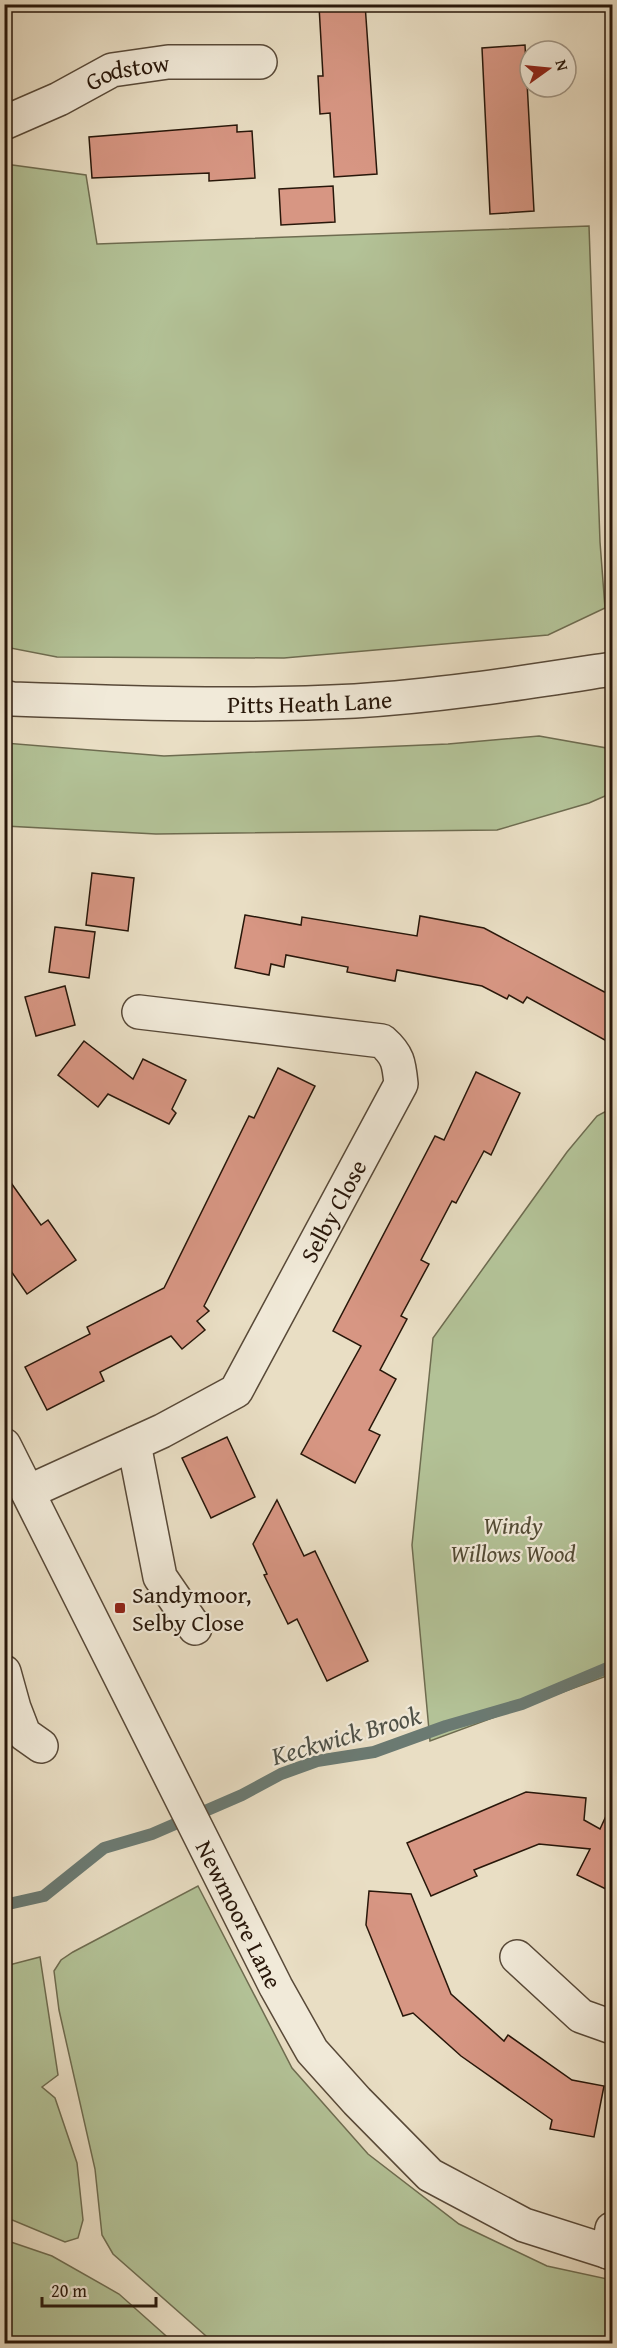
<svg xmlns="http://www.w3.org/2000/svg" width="617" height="2348" font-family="'Gentium Book Plus',serif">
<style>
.green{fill:#b3c297;stroke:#6e6c50;stroke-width:1.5}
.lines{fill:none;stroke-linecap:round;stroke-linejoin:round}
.stream{stroke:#6b7a72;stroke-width:12}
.building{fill:#d79683;stroke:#28170a;stroke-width:1.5}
.minor-casing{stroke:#584938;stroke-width:36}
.tertiary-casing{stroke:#584938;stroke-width:36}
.minor{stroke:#f1ead9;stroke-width:33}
.tertiary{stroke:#f1ead9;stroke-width:33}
.poi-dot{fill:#8f2418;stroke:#f1ead9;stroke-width:2}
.labels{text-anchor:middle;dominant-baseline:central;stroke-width:4.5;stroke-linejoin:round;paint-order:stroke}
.street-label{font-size:24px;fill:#28170a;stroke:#f1ead9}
.park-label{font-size:24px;font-style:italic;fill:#524a34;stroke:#f1ead9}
.poi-label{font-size:24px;fill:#28170a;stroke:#f1ead9;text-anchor:start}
.water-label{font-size:26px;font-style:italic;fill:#4f5147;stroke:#f1ead9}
</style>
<rect width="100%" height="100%" fill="#e9dec4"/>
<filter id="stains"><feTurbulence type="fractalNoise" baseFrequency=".00333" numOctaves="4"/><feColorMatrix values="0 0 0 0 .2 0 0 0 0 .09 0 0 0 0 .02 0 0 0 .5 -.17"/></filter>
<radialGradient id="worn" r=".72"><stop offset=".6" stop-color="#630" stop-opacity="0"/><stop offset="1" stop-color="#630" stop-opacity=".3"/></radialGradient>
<g class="green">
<polygon points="5,164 86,175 97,244 589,226 600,542 605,608 548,635 284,658 57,657 5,647"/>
<polygon points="539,736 612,749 612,793 589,803 497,830 156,834 5,826 5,743 164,756 448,744"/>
<polygon points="612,1108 612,1674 430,1741 412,1545 433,1338 567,1152 597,1116"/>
<polygon points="198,1886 292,2068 368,2154 459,2224 547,2266 612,2280 612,2343 214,2343 113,2254 102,2235 95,2169 59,2010 54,1971 61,1960 73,1952"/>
<polygon points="40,1957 58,2075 42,2087 55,2098 77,2163 83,2220 78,2238 65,2242 5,2217 5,1966"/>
<polygon points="5,2240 52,2256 119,2294 174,2343 5,2343"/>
</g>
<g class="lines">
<polyline class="stream" points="4,1905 44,1896 104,1848 152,1834 242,1795 281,1774 317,1761 374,1752 446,1726 522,1704 612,1666"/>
</g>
<g class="building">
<polygon points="365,4 377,174 334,177 330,113 320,114 318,76 323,76 319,6"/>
<polygon points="525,45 534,211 490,214 482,48"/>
<polygon points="237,125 237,132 252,131 255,178 209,181 209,173 92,178 89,137"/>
<polygon points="333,186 335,222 281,225 279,189"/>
<polygon points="92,873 134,878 128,931 86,925"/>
<polygon points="245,915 301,925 302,917 417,936 420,916 484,928 612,996 612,1044 527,997 523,1003 509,995 507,999 482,986 397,970 395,981 347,972 348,967 286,955 284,967 271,964 269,975 235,968"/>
<polygon points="55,927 95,932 89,978 49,972"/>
<polygon points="65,986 75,1025 36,1036 25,997"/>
<polygon points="84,1041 133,1079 143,1059 186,1080 172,1109 176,1113 169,1124 108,1094 98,1107 58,1075"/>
<polygon points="278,1068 315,1086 204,1306 209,1311 197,1321 205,1330 182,1349 171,1336 100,1372 104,1381 47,1410 25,1367 90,1334 87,1327 164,1288 249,1116 254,1118"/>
<polygon points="476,1072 520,1093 491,1155 484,1151 456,1203 452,1201 421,1260 429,1264 401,1316 407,1319 380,1370 396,1379 369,1430 380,1435 355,1483 301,1454 361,1346 333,1331 435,1136 444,1140"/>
<polygon points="4,1173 41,1225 48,1220 76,1260 27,1294 4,1261"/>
<polygon points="227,1437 255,1497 211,1518 182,1458"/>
<polygon points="277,1500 304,1556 315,1551 368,1661 327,1681 297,1619 288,1624 264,1575 267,1574 253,1544"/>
<polygon points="526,1792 586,1798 584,1820 600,1829 612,1803 612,1892 577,1875 590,1849 539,1844 474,1870 477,1876 431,1896 407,1843"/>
<polygon points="369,1891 411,1894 451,1994 504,2041 508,2035 572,2080 604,2086 594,2137 550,2129 552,2120 461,2056 413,2013 403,2016 366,1925"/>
</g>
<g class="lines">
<g class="minor-casing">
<g id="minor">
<path id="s1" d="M4,123L59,99L112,70L168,62H260"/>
<polyline points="134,1444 160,1577 195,1628"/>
<path id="s2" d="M28,1492L162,1431L236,1391L401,1084C399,1063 398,1055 382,1041L139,1012"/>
<polyline points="4,1672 14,1708 24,1734 41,1746"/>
<polyline points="517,1957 581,2016 612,2027"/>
<polyline points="608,2252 612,2229"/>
</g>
</g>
<g class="tertiary-casing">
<g id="tertiary">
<path id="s3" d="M4,697L13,699C127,703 241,707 355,701C441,696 527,682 612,669"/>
<path id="s4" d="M4,1445L276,1987L312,2051L357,2101L430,2175L524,2225L612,2253"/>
</g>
</g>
<use href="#minor" class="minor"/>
<use href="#tertiary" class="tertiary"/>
</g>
<rect class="poi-dot" x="114" y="1602" width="12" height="12" rx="3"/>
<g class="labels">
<g class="street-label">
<text stroke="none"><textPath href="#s1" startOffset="135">Godstow</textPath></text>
<text stroke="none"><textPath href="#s3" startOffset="306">Pitts Heath Lane</textPath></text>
<text stroke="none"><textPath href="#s2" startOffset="436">Selby Close</textPath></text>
<text stroke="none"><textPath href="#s4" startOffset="525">Newmoore Lane</textPath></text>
</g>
<g class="park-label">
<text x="513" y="1525">Windy<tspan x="513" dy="28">Willows Wood</tspan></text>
</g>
<g class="poi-label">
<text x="132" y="1594">Sandymoor,<tspan x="132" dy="28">Selby Close</tspan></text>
</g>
<g class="water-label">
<text transform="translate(346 1735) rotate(-16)">Keckwick Brook</text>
</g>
</g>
<rect width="617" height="2348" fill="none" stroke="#e9dec4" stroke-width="24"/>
<rect x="6" y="6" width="605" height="2336" fill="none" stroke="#28170a" stroke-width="3"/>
<rect x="12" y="12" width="593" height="2324" fill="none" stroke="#28170a" stroke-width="1.5"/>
<g transform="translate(548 69) rotate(75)"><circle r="28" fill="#f1ead9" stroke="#a19686" stroke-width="1.5"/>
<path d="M0-4.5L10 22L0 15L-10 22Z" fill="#8f2418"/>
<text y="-9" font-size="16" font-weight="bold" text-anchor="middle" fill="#28170a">N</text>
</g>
<path d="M42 2297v9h114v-9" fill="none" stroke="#28170a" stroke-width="3"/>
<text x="51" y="2297" font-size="18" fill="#28170a" stroke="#f1ead9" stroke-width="4.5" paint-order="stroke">20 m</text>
<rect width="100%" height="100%" filter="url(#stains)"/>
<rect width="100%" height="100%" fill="url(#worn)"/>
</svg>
